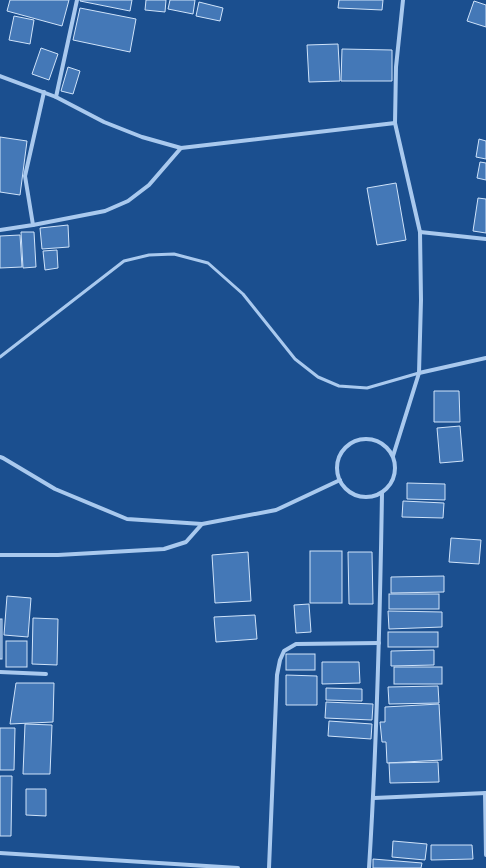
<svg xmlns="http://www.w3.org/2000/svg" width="486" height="868" font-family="Raleway,sans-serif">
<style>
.building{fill:#4478b7;stroke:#cfe3fa}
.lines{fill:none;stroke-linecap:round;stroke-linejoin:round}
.service{stroke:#a9c9ee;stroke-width:3}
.minor{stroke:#a9c9ee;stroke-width:4}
</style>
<rect width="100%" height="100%" fill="#1b4f8f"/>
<g class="building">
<polygon points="10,0 69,0 62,26 7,11"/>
<polygon points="80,0 132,0 130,11 80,1"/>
<polygon points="146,0 166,0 165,12 145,10"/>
<polygon points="170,0 195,0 193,14 168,9"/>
<polygon points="339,0 383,0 382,10 338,8"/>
<polygon points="474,1 486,5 486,27 467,21"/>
<polygon points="199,2 223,8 220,21 196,16"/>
<polygon points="80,8 136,19 130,52 73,40"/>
<polygon points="14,16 34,20 30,44 9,40"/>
<polygon points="338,44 340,81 309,82 307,45"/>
<polygon points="41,48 58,54 49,80 32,74"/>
<polygon points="342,49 392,50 392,81 341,81"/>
<polygon points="68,67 80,71 73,94 61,91"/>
<polygon points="0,137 27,141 20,195 0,192"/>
<polygon points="479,139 486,141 486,159 476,157"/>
<polygon points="480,162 486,163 486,180 477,178"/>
<polygon points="396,183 406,240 377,245 367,188"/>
<polygon points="478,198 486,199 486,233 473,231"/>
<polygon points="68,225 69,247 42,249 40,228"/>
<polygon points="21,232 34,232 36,267 23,268"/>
<polygon points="20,235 22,267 0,268 0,236"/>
<polygon points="57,250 58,268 45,270 43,251"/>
<polygon points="434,391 459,391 460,422 434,422"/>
<polygon points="460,426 463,461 440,463 437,428"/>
<polygon points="407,483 445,484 445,500 407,499"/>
<polygon points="403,501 444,503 443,518 402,517"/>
<polygon points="451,538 481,540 479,564 449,562"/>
<rect x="310" y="551" width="32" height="52"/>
<polygon points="248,552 251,601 215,603 212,555"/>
<polygon points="348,552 372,552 373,604 349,604"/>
<polygon points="444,576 444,592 391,593 391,577"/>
<rect x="389" y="594" width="50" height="15"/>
<polygon points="7,596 31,598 28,637 4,635"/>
<polygon points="309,604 311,632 296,633 294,605"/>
<polygon points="388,611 442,612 442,627 389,629"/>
<polygon points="255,615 257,639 216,642 214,617"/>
<polygon points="33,618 58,619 57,665 32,664"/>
<rect x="0" y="619" width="2" height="40"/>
<rect x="388" y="632" width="50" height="15"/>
<rect x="6" y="641" width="21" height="26"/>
<polygon points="434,650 434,665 391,666 391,651"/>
<rect x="286" y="654" width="29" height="16"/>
<polygon points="322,662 359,662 360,683 322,684"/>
<rect x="394" y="667" width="48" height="17"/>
<polygon points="286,675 317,676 317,705 286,705"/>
<polygon points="16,683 54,683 53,722 10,724"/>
<polygon points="438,686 439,703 389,704 388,687"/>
<polygon points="326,688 362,689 362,701 326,700"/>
<polygon points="326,702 373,704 372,720 325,718"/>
<polygon points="439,704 442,760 387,763 386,742 382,742 380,722 385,722 385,707"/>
<polygon points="329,721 372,724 371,739 328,736"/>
<polygon points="25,724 52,725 50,774 23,774"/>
<polygon points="0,728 15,728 14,770 0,770"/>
<polygon points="438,762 439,782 390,783 389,763"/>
<polygon points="0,776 12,776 11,836 0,836"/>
<polygon points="26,789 46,789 46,816 26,815"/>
<polygon points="393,841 427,844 425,860 392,857"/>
<polygon points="431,845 472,845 473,859 431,860"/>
<polygon points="373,859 422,863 421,868 373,868"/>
</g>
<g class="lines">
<polyline class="service" points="0,357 124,261 149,255 174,254 208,263 243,294 295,359 318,377 339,386 367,388 419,373"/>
<g class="minor">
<polyline points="0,76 56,97 104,122 142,137 181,148 395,123"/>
<polyline points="56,97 77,0"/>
<polyline points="33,225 105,211 128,201 149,185 181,148"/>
<polyline points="0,230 33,225 25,176 44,92"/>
<polyline points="420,232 486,239"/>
<polyline points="419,373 486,358"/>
<circle cx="366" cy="468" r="29"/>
<polyline points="393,456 419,373 421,300 420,232 395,123 396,67 403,0"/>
<polyline points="0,457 3,458 55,489 127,519 202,524 276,510 340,480"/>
<polyline points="0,555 58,555 164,549 186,542 202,524"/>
<polyline points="0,672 46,674"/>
<polyline points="485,793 486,855"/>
<polyline points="374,798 486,793"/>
<polyline points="0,853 238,868"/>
<polyline points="269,868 277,675 280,660 284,651 296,644 379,643"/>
<path d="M369,868C377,743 380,618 382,493"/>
</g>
</g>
</svg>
